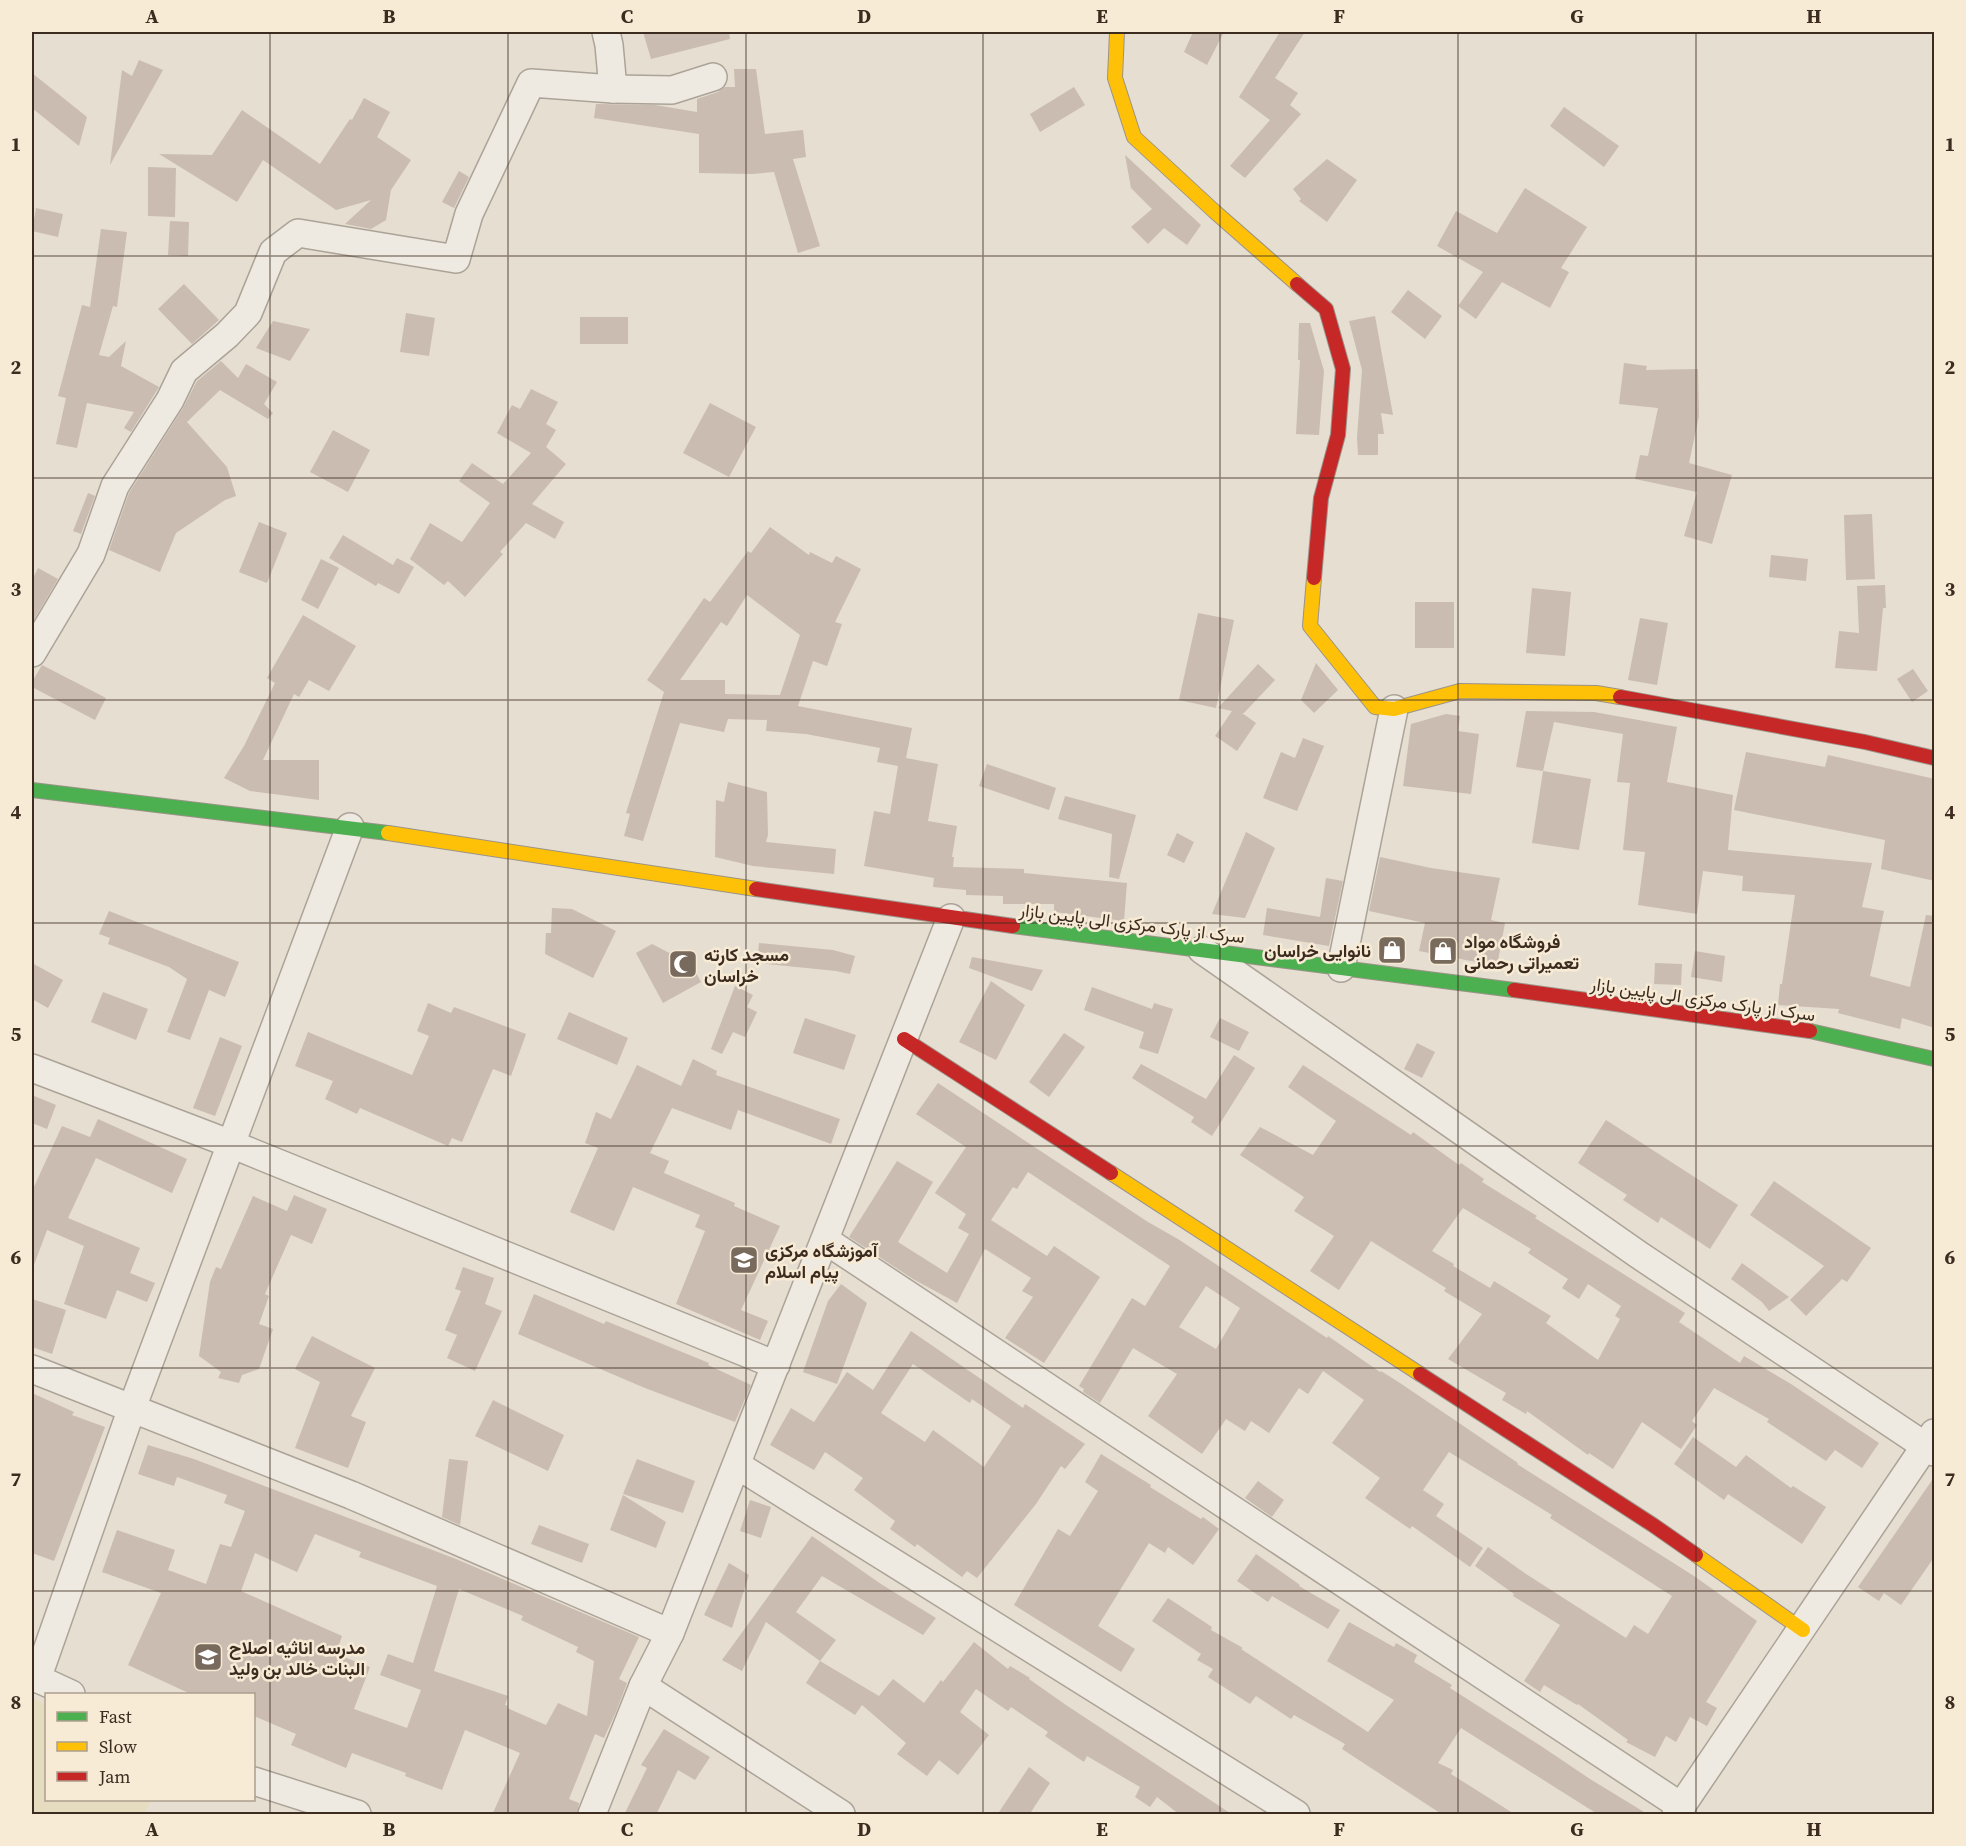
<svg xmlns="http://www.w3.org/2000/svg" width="1966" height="1846" font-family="'Source Serif 4',Vazirmatn,serif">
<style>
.farmland{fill:#e6dcc0}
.building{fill:#cabcb0;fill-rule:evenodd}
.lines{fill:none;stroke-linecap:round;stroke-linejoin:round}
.street-casing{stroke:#aca398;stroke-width:30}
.fast-casing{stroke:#9b9388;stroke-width:16}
.slow-casing{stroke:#9b9388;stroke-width:16}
.jam-casing{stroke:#9b9388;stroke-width:16}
.street{stroke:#eeeae1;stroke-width:27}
.fast{stroke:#4caf50;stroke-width:14}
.slow{stroke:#ffc107;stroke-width:14}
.jam{stroke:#c62828;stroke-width:14}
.grid{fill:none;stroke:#3c2b1f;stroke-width:1.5;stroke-opacity:0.55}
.labels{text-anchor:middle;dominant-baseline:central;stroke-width:5;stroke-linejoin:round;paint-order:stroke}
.street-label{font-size:18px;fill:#3c2b1f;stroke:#f7ebd6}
.poi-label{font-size:18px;font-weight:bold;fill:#3c2b1f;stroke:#f7ebd6;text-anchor:start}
.neatline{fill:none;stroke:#3c2b1f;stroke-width:2}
.grid-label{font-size:20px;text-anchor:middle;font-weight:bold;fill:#3c2b1f}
</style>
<rect width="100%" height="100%" fill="#e6ded0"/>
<polygon class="farmland" points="32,1698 46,1705 46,1800 151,1800 144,1814 32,1814"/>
<g class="building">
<polygon points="643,32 729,32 730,39 651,59"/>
<polygon points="1193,32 1224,32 1207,65 1184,52"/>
<polygon points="1280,32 1305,32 1275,78 1298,93 1290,105 1301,114 1245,178 1230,166 1270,120 1239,97"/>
<polygon points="139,60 163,70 110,165 122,70 132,76"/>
<polygon points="734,69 756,69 765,134 803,130 806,157 793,159 820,246 798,253 774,172 752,174 699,173 699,134 594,118 596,104 655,105 697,112 697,99 718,92 725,87 735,87"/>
<polygon points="32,73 87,117 79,146 32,108"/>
<polygon points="1074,87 1085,105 1040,132 1030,114"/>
<polygon points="364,98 390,112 377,137 411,160 391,190 386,220 371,229 345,224 371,200 336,210 263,160 237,202 159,154 212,155 242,110 320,164 350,119 352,120"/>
<polygon points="1564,107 1619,146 1604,167 1550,126"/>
<polygon points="1125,155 1201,225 1187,245 1164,228 1148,244 1131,227 1152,209 1131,188"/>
<polygon points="1327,159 1357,180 1327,222 1299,201 1301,199 1293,189"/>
<polygon points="148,167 176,168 175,217 148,216"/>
<polygon points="459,171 469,177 454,208 442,202"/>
<polygon points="1525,188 1587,227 1561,268 1569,272 1550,308 1502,282 1476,319 1458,306 1483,272 1437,246 1456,211 1497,233"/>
<polygon points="36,208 63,214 58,237 32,231"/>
<polygon points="170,221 189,222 188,256 168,255"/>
<polygon points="101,229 127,232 117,307 113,306 99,355 109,357 126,341 121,366 159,387 131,432 124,428 134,412 87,403 77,448 56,444 66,398 58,396 82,305 90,307"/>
<polygon points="184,284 219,320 192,344 158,309"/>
<polygon points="1408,290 1442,316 1425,339 1391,312"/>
<polygon points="406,313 435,318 429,356 400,352"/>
<polygon points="1375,316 1393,415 1381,413 1384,434 1378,434 1378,455 1358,455 1357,437 1362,370 1349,321"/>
<rect x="580" y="317" width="48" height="27"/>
<polygon points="273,321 310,329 290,361 256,348"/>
<polygon points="1299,323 1310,323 1324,371 1319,435 1296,434 1300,360 1298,360"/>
<polygon points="221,361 238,378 246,364 277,382 264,404 273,413 268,419 220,390 187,422 227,467 236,496 225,500 176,533 160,572 109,550 129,493 183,408 197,381"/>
<polygon points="1624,363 1647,366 1646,370 1698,369 1699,416 1689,463 1732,475 1712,544 1684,536 1697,492 1635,479 1640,455 1648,456 1658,408 1619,404"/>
<polygon points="531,389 558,402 546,424 556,430 546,447 566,464 532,504 564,522 555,539 526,523 500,552 503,554 465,597 448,581 444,585 410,559 430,523 462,542 490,503 459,481 472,463 503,484 531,453 497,433 512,405 520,409"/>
<polygon points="710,403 756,427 729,477 683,453"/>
<polygon points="333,430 370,450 348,492 310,472"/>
<polygon points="88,493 95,496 81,534 73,531"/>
<polygon points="1872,514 1875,579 1846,580 1844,515"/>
<polygon points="259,522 287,533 267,583 239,572"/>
<path d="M770,527L809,555L810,552L832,563L836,556L861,569L835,622L842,624L827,666L813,661L798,706L912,728L906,758L938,764L928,821L957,826L952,857H954L953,867L1024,869V873L1127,883L1124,921L1054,912V904H1003V896L966,895V890L933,887L934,878L864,866L874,811L890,814L898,766L877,762L880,748L806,734L766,731L767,720L728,719L724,732L680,723L643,841L624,836L630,814L626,813L664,692L647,680L704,598L710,602L748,551L751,553ZM747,595L800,635L780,695L725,694V680H680L721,622L727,626Z"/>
<polygon points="343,535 393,565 397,558 414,567 399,594 378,583 376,586 329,558"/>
<polygon points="1771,555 1808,559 1806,581 1769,577"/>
<polygon points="321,559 339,568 318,609 301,600"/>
<polygon points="38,568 58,579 32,623 32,580"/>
<polygon points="1885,585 1886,608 1883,608 1877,671 1835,668 1839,631 1859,633 1857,586"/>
<polygon points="1532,588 1571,592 1565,656 1526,653"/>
<rect x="1415" y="602" width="39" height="46"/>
<polygon points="1198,613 1234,620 1216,708 1179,700"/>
<polygon points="303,615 356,646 329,691 309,680 299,697 294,694 263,760 319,760 319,800 250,791 224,778 244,746 275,683 267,678"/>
<polygon points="1640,618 1668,623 1657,685 1628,680"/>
<polygon points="1316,663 1338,690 1314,713 1301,700"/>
<polygon points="1258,664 1275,680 1244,713 1242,713 1256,723 1237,751 1215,736 1232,711 1218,708"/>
<polygon points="42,665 106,698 95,720 32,687 32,682"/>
<polygon points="1913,669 1928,691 1912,702 1897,679"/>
<polygon points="1526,711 1594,712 1677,727 1667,782 1733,795 1728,850 1872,863 1862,907 1884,911 1870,976 1910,987 1926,915 1935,916 1935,1028 1902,1018 1900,1029 1838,1013 1839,1009 1778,1005 1780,984 1782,984 1795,895 1742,891 1743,876 1703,871 1697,914 1638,905 1645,852 1623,850 1630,783 1617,782 1623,734 1554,722 1543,771 1516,767"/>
<polygon points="1446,714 1460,716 1458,731 1479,734 1471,794 1403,786 1411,724"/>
<polygon points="1303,738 1324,746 1297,811 1263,798 1281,752 1295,758"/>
<polygon points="1746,752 1825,767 1828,755 1935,779 1935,881 1881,869 1885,840 1734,810"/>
<polygon points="987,764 1056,788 1049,810 979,786"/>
<polygon points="1543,771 1591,779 1579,850 1532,843"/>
<polygon points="728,782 767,792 768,835 766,842 836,849 834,874 753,866 715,857 716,800 724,802"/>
<polygon points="1065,796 1136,815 1119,879 1109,877 1112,834 1058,819"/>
<polygon points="1246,832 1275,848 1245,918 1212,914"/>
<polygon points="1177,833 1194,842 1184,863 1167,855"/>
<polygon points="1380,857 1431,868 1500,878 1491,920 1505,923 1497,966 1419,951 1425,923 1369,911"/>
<polygon points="1326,878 1343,881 1329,946 1263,935 1267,908 1320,917"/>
<polygon points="552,908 572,909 616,931 593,978 545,954 546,933 551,933"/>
<polygon points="109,911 239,962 225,997 209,990 190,1040 167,1032 187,979 169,967 108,944 110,938 99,934"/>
<polygon points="759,943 833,950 855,956 850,974 836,971 757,963"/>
<polygon points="652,944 683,960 682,965 694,969 701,982 663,1003 636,953"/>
<polygon points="1695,951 1725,956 1722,982 1691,977"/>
<polygon points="972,957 1043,970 1032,991 969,968"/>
<polygon points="32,963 63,980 48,1008 32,999"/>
<polygon points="1655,963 1682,964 1681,985 1654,984"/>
<polygon points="991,981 1025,1005 996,1060 959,1042"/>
<polygon points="735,986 753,995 747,1007 757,1012 745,1037 733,1032 722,1054 711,1049"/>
<polygon points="1092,987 1152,1009 1154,1003 1173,1009 1158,1054 1139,1048 1144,1032 1084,1010"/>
<polygon points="103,992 148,1009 136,1040 91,1022"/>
<polygon points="428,1003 451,1013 454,1007 526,1034 511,1076 493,1069 462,1142 452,1138 448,1146 360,1108 357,1114 325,1099 333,1081 295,1066 308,1032 412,1075 429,1036 417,1031"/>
<polygon points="569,1012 628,1038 617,1065 557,1039"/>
<polygon points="805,1018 856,1035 844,1070 793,1053"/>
<polygon points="1220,1018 1249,1032 1239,1051 1210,1037"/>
<polygon points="1064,1033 1085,1047 1049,1097 1029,1082"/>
<polygon points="220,1037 242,1046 215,1116 193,1108"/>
<polygon points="1417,1043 1435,1052 1422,1078 1404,1069"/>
<polygon points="1234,1055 1255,1068 1212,1136 1191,1122 1194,1117 1132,1078 1141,1064 1206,1099"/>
<polygon points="693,1059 717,1071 716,1075 840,1119 831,1144 738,1110 731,1130 672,1108 650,1153 669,1161 664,1173 735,1203 734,1206 780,1226 741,1310 768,1321 760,1340 676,1304 705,1231 695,1227 700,1215 633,1187 614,1231 570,1212 598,1148 585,1143 596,1112 611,1119 637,1065 681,1086"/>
<path d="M1303,1065L1411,1135L1413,1132L1459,1165L1461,1163L1484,1179L1482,1182L1537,1216L1535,1218L1685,1313L1679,1322L1740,1363L1744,1356L1791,1384L1879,1443L1862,1468L1835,1450L1826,1461L1767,1422L1769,1419L1714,1388L1692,1421L1697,1425L1681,1449L1642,1422L1613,1469L1589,1453L1588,1455L1527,1411L1526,1414L1502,1400L1506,1393L1448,1359L1482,1314L1444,1291L1446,1288L1371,1241L1339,1290L1310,1271L1334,1236L1294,1211L1304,1197L1240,1155L1260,1127L1313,1155L1336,1121L1288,1087ZM1463,1208L1531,1249L1528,1253L1568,1279L1562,1288L1579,1299L1588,1284L1621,1306L1615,1316L1620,1319L1598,1360L1546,1323L1551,1316L1494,1281L1490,1288L1453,1266L1454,1264L1432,1251Z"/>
<path d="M938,1083L1148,1222L1178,1239L1327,1338L1328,1336L1380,1372L1381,1371L1400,1383L1518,1463L1517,1464L1694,1576L1757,1621L1706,1702L1717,1708L1707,1726L1690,1717L1676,1742L1666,1736L1655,1757L1626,1742L1628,1740L1578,1704L1577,1705L1544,1685L1540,1692L1524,1681L1560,1625L1513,1596L1514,1594L1475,1566L1488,1547L1526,1574L1626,1638L1634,1625L1648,1634L1672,1596L1550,1518L1552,1515L1449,1452L1423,1490L1444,1504L1436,1516L1483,1548L1470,1567L1412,1526L1410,1529L1365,1498L1380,1478L1332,1443L1364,1400L1323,1371L1308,1394L1299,1388L1269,1433L1251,1421L1245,1431L1226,1419L1202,1454L1148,1416L1177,1374L1133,1348L1100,1403L1083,1392L1084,1389L1079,1386L1132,1298L1145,1306L1170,1266L1028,1172L1017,1189L1013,1187L991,1220L1047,1256L1054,1246L1100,1277L1044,1363L1005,1338L1033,1297L1022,1291L1031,1278L985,1249L957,1303L913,1279L849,1237L897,1161L933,1182L898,1242L947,1273L969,1234L958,1228L966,1214L935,1193L966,1147L916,1114ZM1206,1286L1240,1308L1216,1349L1179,1327Z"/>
<polygon points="32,1095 56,1105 47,1129 32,1123"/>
<polygon points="98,1119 187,1159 172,1193 96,1158 68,1218 140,1248 130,1273 155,1283 147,1302 117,1290 106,1319 64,1304 84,1246 47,1230 34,1265 32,1265 32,1191 62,1126 90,1137"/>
<polygon points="1606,1120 1738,1205 1710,1249 1661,1217 1658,1223 1623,1200 1627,1195 1578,1163"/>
<polygon points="1774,1181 1871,1248 1847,1282 1842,1279 1806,1316 1790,1300 1824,1266 1750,1215"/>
<polygon points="294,1195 327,1209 312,1244 291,1235 265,1294 269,1296 259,1324 273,1329 259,1369 242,1375 239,1383 218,1378 221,1372 199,1356 210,1282 216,1267 221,1269 253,1196 287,1211"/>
<polygon points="1742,1263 1789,1297 1769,1311 1762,1302 1731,1279"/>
<polygon points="463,1267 494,1278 485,1304 502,1311 475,1371 447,1358 457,1335 445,1330 461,1291 455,1289"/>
<polygon points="841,1284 867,1303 837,1384 803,1372 828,1301"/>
<polygon points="534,1294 604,1324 606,1321 709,1363 708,1365 751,1385 735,1422 645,1388 518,1334"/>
<polygon points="32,1299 66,1310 52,1354 32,1347"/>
<path d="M911,1331L1023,1408L1025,1404L1085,1444L1065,1469L1061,1466L1036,1504L977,1578L967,1571L962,1577L917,1544L915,1547L890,1529L895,1521L854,1490L863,1478L825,1452L814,1470L770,1445L791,1408L814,1422L847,1372L873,1390ZM913,1364L970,1403L972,1399L1011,1426L984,1467L933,1430L925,1442L881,1413Z"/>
<polygon points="312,1336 375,1368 351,1416 366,1422 348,1468 295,1448 320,1382 295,1369"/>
<polygon points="32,1393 74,1412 72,1415 105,1427 54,1561 32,1553"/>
<polygon points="493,1400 564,1435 548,1471 475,1436"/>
<polygon points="1693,1437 1736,1467 1746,1455 1791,1488 1793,1486 1826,1507 1802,1544 1728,1494 1724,1500 1674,1464"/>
<path d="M148,1445L194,1459L456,1559L639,1637L619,1679L627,1683L616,1712L604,1738L595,1734L569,1799L579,1803L577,1815H492L520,1753L465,1730L442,1790L405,1776L406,1773L352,1753L346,1768L291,1745L296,1734L254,1716V1695H193L128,1665L161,1593L102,1572L117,1530L175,1550L168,1570L206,1584L220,1544L231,1547L245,1511L224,1503L227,1495L177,1477L174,1486L138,1474ZM315,1534L361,1552L359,1557L437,1586L413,1663L388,1654L380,1675L421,1690L407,1728L354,1709L370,1667L336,1654L342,1636L241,1591L255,1553L297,1572ZM459,1589L523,1616L521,1620L578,1647L576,1652L594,1661L587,1716L558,1703L546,1725L507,1708L508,1706L505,1705L508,1696L434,1671Z"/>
<polygon points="1101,1454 1151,1485 1150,1487 1201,1519 1203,1517 1219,1529 1193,1565 1168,1547 1165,1553 1149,1543 1098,1626 1135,1649 1121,1672 1014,1605 1058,1529 1070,1536 1098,1491 1085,1482"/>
<polygon points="449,1459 468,1461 460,1525 442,1517"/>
<polygon points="637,1459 695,1481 683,1513 623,1494"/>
<polygon points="1935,1476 1935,1556 1901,1605 1884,1593 1879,1601 1858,1587"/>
<polygon points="1258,1481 1284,1500 1272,1517 1245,1498"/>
<polygon points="623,1495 666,1522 656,1548 610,1530"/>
<polygon points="750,1500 771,1507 761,1538 740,1531"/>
<polygon points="539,1525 589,1544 582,1563 531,1544"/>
<polygon points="812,1536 881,1584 936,1618 923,1635 822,1576 796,1612 836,1640 820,1661 766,1622 742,1671 722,1660"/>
<polygon points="1256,1554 1300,1585 1299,1586 1340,1610 1328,1629 1272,1596 1268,1602 1237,1581"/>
<polygon points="729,1563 749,1575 732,1628 704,1615"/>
<polygon points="1168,1598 1212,1627 1211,1630 1243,1648 1241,1649 1368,1732 1394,1700 1327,1661 1349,1622 1394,1647 1396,1643 1417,1655 1414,1662 1452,1685 1450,1688 1541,1746 1590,1779 1649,1815 1599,1815 1461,1728 1438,1763 1453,1770 1451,1774 1516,1815 1443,1815 1342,1749 1345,1744 1294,1715 1291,1719 1256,1696 1250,1704 1208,1677 1213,1669 1197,1660 1201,1654 1152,1621"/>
<polygon points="974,1642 1008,1669 1010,1666 1030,1678 1029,1679 1066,1705 1233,1815 1180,1815 1157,1797 1150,1807 1135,1797 1140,1787 1087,1756 1084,1762 1045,1736 1048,1732 1011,1707 1008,1711 976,1689 960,1712 989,1735 958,1775 939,1760 927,1776 897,1754 906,1743 862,1705 855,1715 806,1683 820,1661 879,1696 893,1679 924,1703 941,1680 943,1682"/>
<polygon points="664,1729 710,1757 695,1780 678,1770 656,1815 624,1815 647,1768 641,1765"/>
<polygon points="1029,1767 1050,1783 1029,1815 997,1815"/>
</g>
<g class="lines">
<g class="street-casing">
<g id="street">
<polyline points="606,32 609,45 613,89"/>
<polyline points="32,653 91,554 115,486 170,400 184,371 227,335 248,313 273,252 298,233 456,259 469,214 531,83 613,89 672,90 713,77"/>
<polyline points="1202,950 1639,1255 1934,1452"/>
<polyline points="1341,968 1394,709"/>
<polyline points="32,1068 231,1144 776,1365"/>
<polyline points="825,1240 1682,1807"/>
<polyline points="32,1369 351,1495 670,1633"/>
<polyline points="737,1465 1296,1814"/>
<polyline points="32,1676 71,1694"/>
<polyline points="37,1679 132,1408 350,827"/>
<polyline points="643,1686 841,1814"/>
<polyline points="254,1781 357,1814"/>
<polyline points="592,1814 643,1686 670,1633 951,918"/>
<polyline points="1676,1814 1934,1433"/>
</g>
</g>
<g class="fast-casing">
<g id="fast">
<polyline points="32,790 388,833"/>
<polyline points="1013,926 1514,990"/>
<polyline points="1810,1031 1934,1059"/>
</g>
</g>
<g class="slow-casing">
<g id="slow">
<polyline points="1117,32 1115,78 1134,137 1214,211 1297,284"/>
<polyline points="1314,578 1310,626 1375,707 1394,709 1460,691 1596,693 1620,697"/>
<polyline points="388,833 756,889"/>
<polyline points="1111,1173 1420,1374"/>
<polyline points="1696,1555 1803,1630"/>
</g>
</g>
<g class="jam-casing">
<g id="jam">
<polyline points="1297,284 1326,309 1343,369 1338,435 1321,498 1314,578"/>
<polyline points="1620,697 1865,742 1934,758"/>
<polyline points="756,889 1013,926"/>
<polyline points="1514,990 1810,1031"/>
<polyline points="904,1039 1111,1173"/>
<polyline points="1420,1374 1653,1525 1696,1555"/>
</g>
</g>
<use href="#street" class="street"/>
<use href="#fast" class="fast"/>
<use href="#slow" class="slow"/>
<use href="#jam" class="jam"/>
</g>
<path class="grid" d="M270,32V1814M508,32V1814M746,32V1814M983,32V1814M1220,32V1814M1458,32V1814M1696,32V1814M32,256H1934M32,478H1934M32,700H1934M32,923H1934M32,1146H1934M32,1368H1934M32,1591H1934"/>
<defs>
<g id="shop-square" transform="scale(1.5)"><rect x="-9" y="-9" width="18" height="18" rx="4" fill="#786a5d" stroke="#f7ebd6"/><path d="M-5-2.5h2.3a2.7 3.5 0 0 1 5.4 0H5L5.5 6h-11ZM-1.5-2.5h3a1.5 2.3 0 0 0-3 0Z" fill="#fff"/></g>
<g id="mosque-square" transform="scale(1.5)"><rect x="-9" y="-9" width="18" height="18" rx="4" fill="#786a5d" stroke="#f7ebd6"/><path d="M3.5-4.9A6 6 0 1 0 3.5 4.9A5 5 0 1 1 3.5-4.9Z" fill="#fff"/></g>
<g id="school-square" transform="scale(1.5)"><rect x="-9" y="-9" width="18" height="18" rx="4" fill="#786a5d" stroke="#f7ebd6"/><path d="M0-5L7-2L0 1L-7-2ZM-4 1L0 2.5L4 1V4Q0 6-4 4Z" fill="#fff"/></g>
</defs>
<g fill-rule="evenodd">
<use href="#shop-square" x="1392" y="950"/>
<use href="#shop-square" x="1443" y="951"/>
<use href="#mosque-square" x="683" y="964"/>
<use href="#school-square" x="744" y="1260"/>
<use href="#school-square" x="208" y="1657"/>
</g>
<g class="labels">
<g class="street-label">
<text transform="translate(1132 923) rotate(7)">سرک از پارک مرکزی الی پایین بازار</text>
<text transform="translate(1703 999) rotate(8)">سرک از پارک مرکزی الی پایین بازار</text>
</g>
<g class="poi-label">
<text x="1464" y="941">فروشگاه مواد<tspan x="1464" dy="21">تعمیراتی رحمانی</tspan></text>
<text x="1371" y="950" text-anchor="end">نانوایی خراسان</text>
<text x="704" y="954">مسجد کارته<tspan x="704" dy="21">خراسان</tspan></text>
<text x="765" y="1250">آموزشگاه مرکزی<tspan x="765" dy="21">پیام اسلام</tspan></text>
<text x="229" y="1647">مدرسه اناثیه اصلاح<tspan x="229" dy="21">البنات خالد بن ولید</tspan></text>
</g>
</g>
<rect width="1966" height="1846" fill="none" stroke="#f7ebd6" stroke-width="66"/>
<rect x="45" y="1693" width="210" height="108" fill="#f7ebd6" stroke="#ac9e8d" stroke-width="1.5"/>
<rect x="57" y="1712" width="30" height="9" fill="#4caf50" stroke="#ac9e8d" stroke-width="1.5"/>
<text x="99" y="1723" font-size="18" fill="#3c2b1f">Fast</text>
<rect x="57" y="1742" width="30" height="9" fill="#ffc107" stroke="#ac9e8d" stroke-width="1.5"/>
<text x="99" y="1753" font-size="18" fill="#3c2b1f">Slow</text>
<rect x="57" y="1772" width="30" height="9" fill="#c62828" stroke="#ac9e8d" stroke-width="1.5"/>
<text x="99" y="1783" font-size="18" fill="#3c2b1f">Jam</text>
<rect x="33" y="33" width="1900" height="1780" class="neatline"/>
<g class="grid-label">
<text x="152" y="23">A</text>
<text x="389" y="23">B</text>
<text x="627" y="23">C</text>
<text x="864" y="23">D</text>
<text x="1102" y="23">E</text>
<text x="1339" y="23">F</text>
<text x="1577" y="23">G</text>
<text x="1814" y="23">H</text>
<text x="16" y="151">1</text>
<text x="1950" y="151">1</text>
<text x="16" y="374">2</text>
<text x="1950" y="374">2</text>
<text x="16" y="596">3</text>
<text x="1950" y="596">3</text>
<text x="16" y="819">4</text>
<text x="1950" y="819">4</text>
<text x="16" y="1041">5</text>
<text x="1950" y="1041">5</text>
<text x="16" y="1264">6</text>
<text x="1950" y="1264">6</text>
<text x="16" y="1486">7</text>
<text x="1950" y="1486">7</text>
<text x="16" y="1709">8</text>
<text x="1950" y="1709">8</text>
<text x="152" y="1836">A</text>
<text x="389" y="1836">B</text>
<text x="627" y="1836">C</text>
<text x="864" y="1836">D</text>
<text x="1102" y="1836">E</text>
<text x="1339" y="1836">F</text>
<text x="1577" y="1836">G</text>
<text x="1814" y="1836">H</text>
</g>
</svg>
